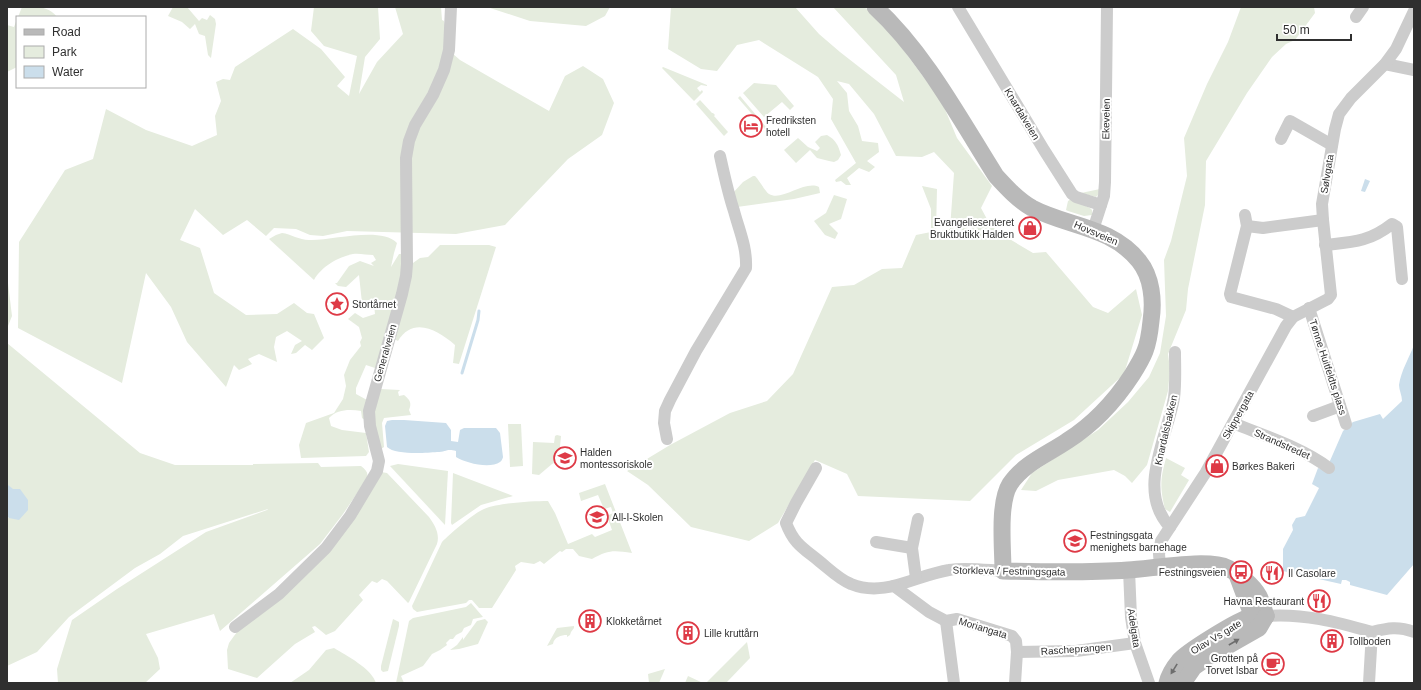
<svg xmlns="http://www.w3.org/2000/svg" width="1421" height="690" font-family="Helvetica,sans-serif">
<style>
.green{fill:#e5ecde}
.water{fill:#cbdeeb}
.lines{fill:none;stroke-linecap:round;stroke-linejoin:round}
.stream{stroke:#cbdeeb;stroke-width:3}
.street{stroke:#ccc;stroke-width:12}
.secondary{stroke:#b9b9b9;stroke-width:17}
.oneway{fill:#6d6d6d}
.labels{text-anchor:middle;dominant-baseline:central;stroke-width:4;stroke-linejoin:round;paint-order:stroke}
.street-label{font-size:10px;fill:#2f2f2f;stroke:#fff}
.poi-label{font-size:10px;fill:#2f2f2f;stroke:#fff;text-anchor:start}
</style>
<rect width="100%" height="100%" fill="#fff"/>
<g class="green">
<path d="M22,7C36,7 48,5 57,17H18Z"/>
<polygon points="173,7 187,7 199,21 202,18 207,20 210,15 215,19 216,24 211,58 208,55 205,36 199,34 195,24 190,29 182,22 168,16"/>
<polygon points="314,7 378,7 380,39 365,57 359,94 377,62 403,34 395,7 441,7 442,20 444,21 452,53 460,60 549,111 565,76 583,66 603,79 614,103 602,135 568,159 505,225 456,234 347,231 323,236 310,235 296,229 274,228 266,236 247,220 223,235 195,209 180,240 200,248 214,293 246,315 277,314 294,303 307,313 314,314 324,338 312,350 305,345 296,353 291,354 295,345 302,341 287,331 276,337 274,347 277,362 259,354 248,359 252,364 239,370 234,365 226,387 187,342 171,307 146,273 122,383 18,328 19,242 65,170 93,159 106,109 146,130 192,146 217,135 215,116 221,101 216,82 223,79 230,80 235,67 293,29 321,49 345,77 337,86 349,96 357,56 324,46 311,31"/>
<polygon points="487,7 610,7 605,16 586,26 530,21"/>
<polygon points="671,7 795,7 819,34 840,52 904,102 896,75 833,7 864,7 882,21 942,102 957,138 992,186 981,208 988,221 1001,234 1033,253 1046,252 1093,307 1108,313 1136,289 1142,315 1124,374 1074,420 1016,455 970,501 858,496 847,474 815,460 778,523 749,541 691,527 648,485 627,471 670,445 730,413 767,401 793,374 832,287 854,285 882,269 902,268 916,235 931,232 931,209 922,186 937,189 936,231 950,229 954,173 934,152 922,157 896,156 874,114 849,84 837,81 847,93 849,111 858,126 862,141 878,143 879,152 867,161 875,167 869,172 859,168 847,178 851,185 846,185 841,181 836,182 835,180 856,163 831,119 833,99 818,77 759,40 737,45 717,71 701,69 668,49"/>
<polygon points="1241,7 1314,7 1315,13 1295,40 1286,44 1272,57 1247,93 1206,161 1205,205 1188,289 1186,310 1168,354 1170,369 1168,391 1147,465 1132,483 1125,476 1114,470 1058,480 1036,491 1021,490 1032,473 1098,430 1128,402 1149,377 1160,353 1166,316 1164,260 1171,241 1187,176 1184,138 1207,84 1228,42"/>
<polygon points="17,19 17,67 7,72 7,25 14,27"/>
<polygon points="663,67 707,85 707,86 701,85 697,88 700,92 702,90 703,92 694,101 662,68"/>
<polygon points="754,83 776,85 794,106 790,110 782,102 764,117 743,93"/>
<polygon points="740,96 772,134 770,135 738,98"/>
<polygon points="700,100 712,113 713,113 715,115 714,116 728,132 724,136 696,104"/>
<path d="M827,135C836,140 838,145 841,155L838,160L834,162L829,161L817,158L810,150L796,163L784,150L798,138L808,147L817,151L820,148L815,142L821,136Z"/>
<path d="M753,176H755C759,180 765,191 769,194C782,202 804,180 819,187L820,193L794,199L737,207L732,194L743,182Z"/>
<polygon points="1100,189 1098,195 1096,197 1081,193"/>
<polygon points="834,195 847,199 841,219 829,224 838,233 835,239 825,235 814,221 826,213"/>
<polygon points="1071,199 1090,208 1092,210 1092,215 1084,216 1068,211 1066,210 1068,201"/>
<path d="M282,233C291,234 299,240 309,240C332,241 380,226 397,243L394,253L391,267L399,254H402L403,276L378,365L375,368L366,365L356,388V394L367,400L365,420L362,418L361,411C350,409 337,409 329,418L331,426L342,430L366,433L369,452L366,456L301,458L299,445L306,423L334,413L343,399L346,386L344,375L350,360L361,346L360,342L362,338L359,327L348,319L355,313L363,318L375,314L374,305L371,304L369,307L362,303L359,275L346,287L338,286L335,283H337L349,266L360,261L374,266L371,263L376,260L373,255C367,255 359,253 353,254C338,257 321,267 314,280L269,239L276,235Z"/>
<path d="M440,245H489L496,247L459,364L453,363L455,345C438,330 413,316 398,341L394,339L413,263L420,258L428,257Z"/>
<polygon points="7,275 12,316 8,326 7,325"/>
<path d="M7,343L140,453L175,465H253V464L318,463L321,467L361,466C367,471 369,473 366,480L343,514L320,544L220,631L214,614L146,634L158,658L160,669L145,683H58L57,669L72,620L117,589L206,532L267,510L268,509L183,536L160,554L135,568L69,617L37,652L7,666V516L9,518L12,489L7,484Z"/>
<path d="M380,389L400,390L398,392L399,396L404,395C410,400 412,403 409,410L411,415L384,418L382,423L384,447L381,449L374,426V408Z"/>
<polygon points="508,424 521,424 523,466 510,467"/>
<polygon points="557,435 561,436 559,457 561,459 552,464 539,475 532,474 533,442 554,443 555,436"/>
<path d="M1166,458L1185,468L1181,475L1189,480L1170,512L1165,509C1160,488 1160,480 1166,458Z"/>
<polygon points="398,464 448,471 445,525 390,466"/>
<path d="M381,472L387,473L429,517C435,525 440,534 437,544L409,602L408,603L387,581L382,579L377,583L372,581L359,595L363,600L335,631L326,635L315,626L312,627L315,632L295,644L257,678L228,669L227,650L229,643L234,636L241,627L293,584Z"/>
<polygon points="453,473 513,496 481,505 452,525 451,523"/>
<path d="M605,484L632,553C613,550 608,550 592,559L579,556L573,549H566L562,552L560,551L544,564L540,561L534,564L521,562L515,566L516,570L492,608H479L472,600H469L466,603L417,612L413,609L412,606L442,542C450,534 474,513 484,509C499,503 531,501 548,501L555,513L568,544L592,534L595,537L612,530L607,516L613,513L611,507L604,509L598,495L581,501L579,493Z"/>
<polygon points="471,603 483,617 473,619 471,625 464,628 462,632 456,635 453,639 450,639 446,643 447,645 440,650 432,654 423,666 401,676 404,683 396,683 409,621 413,618 466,607"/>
<polygon points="393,619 399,622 399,626 388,671 383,672 381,670 381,666"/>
<polygon points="485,619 488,622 478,644 459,649 450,650 457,645 463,637 463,640 477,621"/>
<path d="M574,626V628L571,632L570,635L567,637V635C561,635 554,637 553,644L547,646L557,628Z"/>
<polygon points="747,642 750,658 726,683 706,683"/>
<path d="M334,648C346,655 372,669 376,683H290L309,670L326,650Z"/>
<polygon points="665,669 659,683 649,683 648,674"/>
<polygon points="688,676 703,683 685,683"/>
</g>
<g class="water">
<polygon points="1365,179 1370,181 1365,192 1361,191"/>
<path d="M1414,345V564L1387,595L1350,585V582L1346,580H1342L1341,584L1283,571V549L1293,530L1292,525L1296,518L1305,516L1319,488L1312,484L1318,468L1326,470L1343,431L1353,422L1380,414L1383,419L1402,401C1402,395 1399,390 1399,385C1401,371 1409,358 1414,345Z"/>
<path d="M392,420H404L446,423L451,430V441L458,442L460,430L464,428H496L500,433L503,457C503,458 501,462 500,462C490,469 465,463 456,457V451C447,448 446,452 437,452C425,453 395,455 387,447L385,426L387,421Z"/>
<polygon points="7,484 13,489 20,489 28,500 28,510 19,520 9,518 7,516"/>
</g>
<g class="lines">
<polyline class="stream" points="462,373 478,320 479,311"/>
<g class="street">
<polyline points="958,7 1044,150 1072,194 1076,197 1101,205"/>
<polyline points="1356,17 1363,7"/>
<polyline points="1385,64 1414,70"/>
<polyline points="1281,139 1290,121 1332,145"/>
<polyline points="1245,215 1247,226 1230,294 1231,297 1276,309 1293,317"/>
<polyline points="1247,226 1263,228 1323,220"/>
<polyline points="1093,230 1104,196 1105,182 1107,7"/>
<path d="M1325,245C1353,242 1369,242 1392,224L1397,227L1402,279"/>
<polyline points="1309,308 1346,424"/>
<polyline points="1313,416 1340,406"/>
<path d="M1233,423C1265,436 1303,448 1329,468"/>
<path d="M667,439L664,423L665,411L670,400L696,351L746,268C747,247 739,230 734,211C728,193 724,174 720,156"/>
<path d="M816,468L796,503L786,523C794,544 803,548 819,561C829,569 840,580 851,584C885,598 916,575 949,570C965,567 986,570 1003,571"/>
<path d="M1170,527C1136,491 1167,438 1174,398C1176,383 1175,367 1175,352"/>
<polyline points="876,542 912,548"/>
<polyline points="1160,566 1159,554 1161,541 1206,472 1286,326 1293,317 1328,299 1331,295 1323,220 1322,204 1335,129 1339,114 1351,98 1385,64 1396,49 1414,11"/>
<polyline points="1129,570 1131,617 1135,643 1149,683"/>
<polyline points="916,578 912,548 918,519"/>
<polyline points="894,586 929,612 946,621 957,619 1012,636 1016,641 1017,652 1015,683"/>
<path d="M1266,616C1303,613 1337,622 1372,632"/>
<polyline points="946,621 954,683"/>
<polyline points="235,627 279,594 326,548 350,516 377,471 379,461 370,426 369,411 402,294 406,276 407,264 406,158 409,141 415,125 433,95 444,70 449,50 451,7"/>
<path d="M1372,632C1388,628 1398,626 1414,632"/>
<polyline points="1017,652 1076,651 1135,643"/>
<polyline points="1369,683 1372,632"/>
</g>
<g class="secondary">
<path d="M875,7C925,53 960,119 996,176C1007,188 1018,200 1032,208C1068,227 1111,226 1139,261C1152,277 1154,301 1151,321C1150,331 1149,341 1145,351C1142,359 1137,367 1132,375C1115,401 1094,424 1067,441C1048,454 1023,464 1010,484C998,503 1003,548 1003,571C1045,572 1087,573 1128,570C1151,569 1208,558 1228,568C1239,574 1253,585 1259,596C1262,602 1264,610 1266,616"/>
<polyline points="1237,575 1249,607 1266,616"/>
<path d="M1167,683C1169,675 1174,667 1179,661C1186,652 1238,620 1250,617C1255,616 1261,616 1266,616"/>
<polyline points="1183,683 1194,667 1208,657 1259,628 1266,616"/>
</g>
</g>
<defs><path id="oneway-solid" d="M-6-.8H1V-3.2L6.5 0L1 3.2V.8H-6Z"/></defs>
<g class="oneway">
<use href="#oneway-solid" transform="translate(1234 642) rotate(-30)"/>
<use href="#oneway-solid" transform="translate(1174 669) rotate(122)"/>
</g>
<defs>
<g id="hotel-ring" transform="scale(1.15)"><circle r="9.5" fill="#fff" stroke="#de3a46" stroke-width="1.5"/><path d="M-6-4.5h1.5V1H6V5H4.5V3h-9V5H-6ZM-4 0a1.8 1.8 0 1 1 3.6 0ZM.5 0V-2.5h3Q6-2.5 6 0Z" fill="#de3a46"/></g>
<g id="shop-ring" transform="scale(1.15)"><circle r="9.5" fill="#fff" stroke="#de3a46" stroke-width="1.5"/><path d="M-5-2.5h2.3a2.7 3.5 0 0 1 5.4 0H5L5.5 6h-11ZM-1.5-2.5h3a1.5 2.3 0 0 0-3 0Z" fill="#de3a46"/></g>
<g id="sight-ring" transform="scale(1.15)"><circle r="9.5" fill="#fff" stroke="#de3a46" stroke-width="1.5"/><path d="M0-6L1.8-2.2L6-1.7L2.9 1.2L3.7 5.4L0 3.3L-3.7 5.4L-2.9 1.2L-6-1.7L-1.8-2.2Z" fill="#de3a46"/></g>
<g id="school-ring" transform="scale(1.15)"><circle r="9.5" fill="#fff" stroke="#de3a46" stroke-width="1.5"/><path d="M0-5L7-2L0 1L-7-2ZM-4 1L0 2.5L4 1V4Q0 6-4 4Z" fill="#de3a46"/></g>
<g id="bus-ring" transform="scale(1.15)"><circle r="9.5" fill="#fff" stroke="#de3a46" stroke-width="1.5"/><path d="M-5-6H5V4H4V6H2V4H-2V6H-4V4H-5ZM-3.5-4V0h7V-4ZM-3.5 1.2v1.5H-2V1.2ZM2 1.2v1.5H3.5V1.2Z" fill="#de3a46"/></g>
<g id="restaurant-ring" transform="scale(1.15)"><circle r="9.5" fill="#fff" stroke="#de3a46" stroke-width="1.5"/><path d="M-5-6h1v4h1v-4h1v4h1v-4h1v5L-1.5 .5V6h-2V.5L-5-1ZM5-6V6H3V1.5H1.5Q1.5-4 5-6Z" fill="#de3a46"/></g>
<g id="building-ring" transform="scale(1.15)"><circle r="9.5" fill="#fff" stroke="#de3a46" stroke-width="1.5"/><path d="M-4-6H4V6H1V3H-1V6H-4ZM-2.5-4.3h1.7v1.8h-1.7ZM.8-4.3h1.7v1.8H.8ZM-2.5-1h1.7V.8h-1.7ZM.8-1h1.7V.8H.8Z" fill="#de3a46"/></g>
<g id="cafe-ring" transform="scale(1.15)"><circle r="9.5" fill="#fff" stroke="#de3a46" stroke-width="1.5"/><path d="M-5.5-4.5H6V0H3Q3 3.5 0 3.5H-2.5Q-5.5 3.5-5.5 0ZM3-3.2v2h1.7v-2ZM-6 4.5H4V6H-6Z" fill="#de3a46"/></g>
</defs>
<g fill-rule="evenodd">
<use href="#hotel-ring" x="751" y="126"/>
<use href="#shop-ring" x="1030" y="228"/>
<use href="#sight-ring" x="337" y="304"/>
<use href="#school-ring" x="565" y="458"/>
<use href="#shop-ring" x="1217" y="466"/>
<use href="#school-ring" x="597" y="517"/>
<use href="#school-ring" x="1075" y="541"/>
<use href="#bus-ring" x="1241" y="572"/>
<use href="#restaurant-ring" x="1272" y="573"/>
<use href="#restaurant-ring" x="1319" y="601"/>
<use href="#building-ring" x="590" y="621"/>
<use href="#building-ring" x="688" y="633"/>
<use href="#building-ring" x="1332" y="641"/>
<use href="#cafe-ring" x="1273" y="664"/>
</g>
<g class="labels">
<g class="street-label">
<text transform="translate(1022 114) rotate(59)">Knardalveien</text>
<text transform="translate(1106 119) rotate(-89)">Ekeveien</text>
<text transform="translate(1327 174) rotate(-81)">Sølvgata</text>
<text transform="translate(1096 233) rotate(23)">Hovsveien</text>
<text transform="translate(385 353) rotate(-74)">Generalveien</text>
<text transform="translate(1328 367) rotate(72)">Tønne Huitfeldts plass</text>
<text transform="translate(1238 415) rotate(-61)">Skippergata</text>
<text transform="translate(1166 430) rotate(-77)">Knardalsbakken</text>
<text transform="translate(1282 444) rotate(24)">Strandstredet</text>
<text transform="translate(1009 571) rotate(1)">Storkleva / Festningsgata</text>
<text transform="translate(983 628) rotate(17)">Moriangata</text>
<text transform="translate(1134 628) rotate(81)">Adelgata</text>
<text transform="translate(1216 637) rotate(-31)">Olav Vs gate</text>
<text transform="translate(1076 649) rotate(-4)">Rascheprangen</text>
</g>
<g class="poi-label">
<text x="766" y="120">Fredriksten<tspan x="766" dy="12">hotell</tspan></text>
<text x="1014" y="222" text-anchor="end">Evangeliesenteret<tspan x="1014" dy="12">Bruktbutikk Halden</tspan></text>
<text x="352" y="304">Stortårnet</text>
<text x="580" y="452">Halden<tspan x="580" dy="12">montessoriskole</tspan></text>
<text x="1232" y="466">Børkes Bakeri</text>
<text x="612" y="517">All-I-Skolen</text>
<text x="1090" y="535">Festningsgata<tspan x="1090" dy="12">menighets barnehage</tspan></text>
<text x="1226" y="572" text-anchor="end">Festningsveien</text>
<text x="1288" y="573">Il Casolare</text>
<text x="1304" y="601" text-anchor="end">Havna Restaurant</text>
<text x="606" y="621">Klokketårnet</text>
<text x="704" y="633">Lille kruttårn</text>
<text x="1348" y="641">Tollboden</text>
<text x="1258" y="658" text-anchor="end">Grotten på<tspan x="1258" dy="12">Torvet Isbar</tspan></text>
</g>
</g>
<rect width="1421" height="690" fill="none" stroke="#2f2f2f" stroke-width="16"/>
<rect x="16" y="16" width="130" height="72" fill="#ffffff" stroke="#acacac"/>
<rect x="24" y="29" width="20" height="6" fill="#b9b9b9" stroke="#acacac"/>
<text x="52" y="36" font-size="12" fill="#2f2f2f">Road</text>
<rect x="24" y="46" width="20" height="12" fill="#e5ecde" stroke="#acacac"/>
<text x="52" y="56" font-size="12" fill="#2f2f2f">Park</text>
<rect x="24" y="66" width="20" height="12" fill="#cbdeeb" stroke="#acacac"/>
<text x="52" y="76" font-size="12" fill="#2f2f2f">Water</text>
<path d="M1277 34v6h74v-6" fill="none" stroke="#2f2f2f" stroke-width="2"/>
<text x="1283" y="34" font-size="12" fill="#2f2f2f" stroke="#ffffff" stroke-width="3" paint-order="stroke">50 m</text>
</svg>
